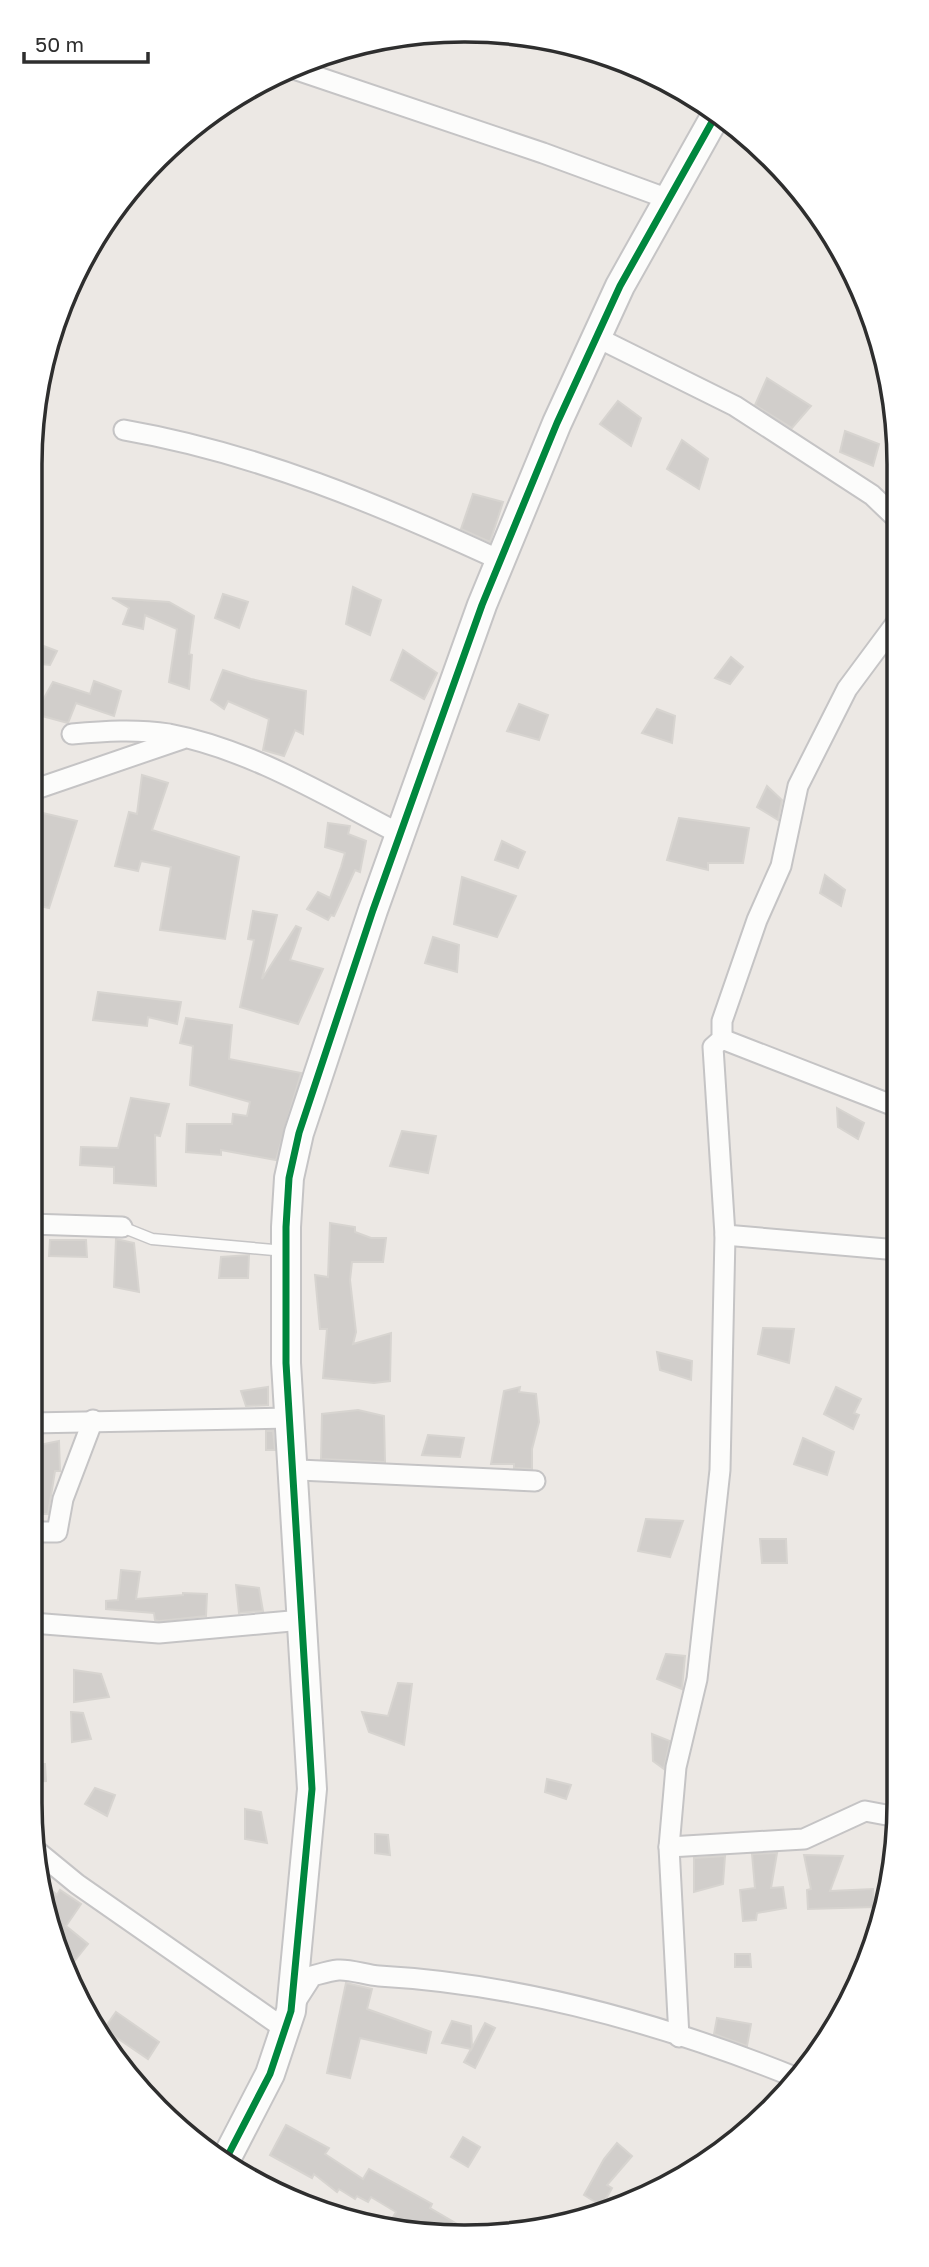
<svg xmlns="http://www.w3.org/2000/svg" width="929" height="2267" font-family="'Golos Text',sans-serif">
<style>
.building{fill:#d1cecb;stroke:#d7d4d0;stroke-width:2}
.lines{fill:none;stroke-linecap:round;stroke-linejoin:round}
.lane-casing{stroke:#c5c4c5;stroke-width:13}
.street-casing{stroke:#c5c4c5;stroke-width:23}
.secondary-casing{stroke:#c5c4c5;stroke-width:32}
.lane{stroke:#fcfcfb;stroke-width:10}
.street{stroke:#fcfcfb;stroke-width:19}
.secondary{stroke:#fcfcfb;stroke-width:28}
.cycleway-casing{stroke:#fff;stroke-width:11}
.cycleway{stroke:#00873e;stroke-width:7}
.rim{fill:none;stroke:#2e2e2e;stroke-width:3.5}
</style>
<rect width="100%" height="100%" fill="#ece8e4"/>
<g class="building">
<polygon points="767,378 811,406 792,428 755,405"/>
<polygon points="618,401 641,418 631,446 600,424"/>
<polygon points="845,431 879,444 873,466 840,452"/>
<polygon points="682,440 708,459 699,489 667,469"/>
<polygon points="473,494 503,502 490,542 461,529"/>
<polygon points="353,587 381,600 370,635 346,624"/>
<polygon points="223,594 248,602 239,628 215,618"/>
<polygon points="112,598 169,602 194,616 189,654 192,655 189,689 169,682 177,629 145,615 143,629 123,624 129,608"/>
<polygon points="33,642 57,651 50,665 30,663"/>
<polygon points="403,650 437,673 424,699 391,680"/>
<polygon points="731,657 743,667 730,684 715,678"/>
<polygon points="223,670 251,679 306,691 303,734 295,730 284,756 263,750 269,719 228,701 224,709 211,700"/>
<polygon points="94,681 121,691 114,716 76,703 68,723 35,714 53,682 90,694"/>
<polygon points="519,704 548,715 539,740 507,731"/>
<polygon points="657,709 675,716 672,743 642,733"/>
<polygon points="142,775 168,783 152,830 239,857 225,939 160,930 171,867 141,861 138,871 115,866 129,812 137,814"/>
<polygon points="767,786 782,800 778,820 757,807"/>
<polygon points="30,810 77,821 49,908 30,904"/>
<polygon points="679,818 749,828 743,863 708,863 708,870 667,860"/>
<polygon points="328,823 350,826 348,834 366,841 360,872 355,870 334,916 331,915 328,920 307,909 318,892 330,898 341,867 345,853 325,847"/>
<polygon points="502,841 525,852 518,868 495,860"/>
<polygon points="825,875 845,890 841,906 820,893"/>
<polygon points="462,877 516,896 497,937 454,924"/>
<polygon points="253,911 277,915 262,979 296,926 301,928 290,960 323,969 298,1024 240,1007 254,940 248,939"/>
<polygon points="433,937 459,945 457,972 425,963"/>
<polygon points="98,992 181,1002 177,1024 148,1017 147,1026 93,1020"/>
<polygon points="186,1018 232,1025 229,1059 301,1073 276,1160 221,1150 221,1155 186,1152 187,1124 232,1124 233,1114 247,1116 250,1102 190,1085 193,1046 180,1043"/>
<polygon points="131,1098 169,1104 160,1136 155,1135 156,1186 114,1183 114,1167 80,1165 81,1147 118,1148"/>
<polygon points="837,1108 864,1123 858,1139 838,1127"/>
<polygon points="402,1131 436,1136 428,1173 390,1166"/>
<polygon points="330,1223 355,1227 355,1232 371,1238 386,1238 383,1262 352,1262 350,1280 356,1332 353,1344 391,1333 390,1381 374,1383 323,1378 327,1329 320,1329 315,1275 328,1277"/>
<polygon points="116,1239 134,1243 139,1292 114,1287"/>
<polygon points="50,1240 86,1240 87,1257 49,1256"/>
<polygon points="249,1255 248,1278 219,1278 221,1257"/>
<polygon points="763,1328 794,1329 789,1363 758,1354"/>
<polygon points="657,1352 692,1361 691,1380 660,1370"/>
<polygon points="268,1387 268,1405 246,1406 241,1391"/>
<polygon points="520,1387 519,1392 536,1394 539,1422 532,1449 532,1469 514,1468 514,1464 491,1464 504,1391"/>
<polygon points="836,1387 861,1399 854,1413 859,1415 853,1429 824,1414"/>
<polygon points="358,1410 384,1416 385,1462 321,1459 322,1414"/>
<polygon points="266,1431 273,1431 275,1450 266,1450"/>
<polygon points="428,1435 464,1438 460,1457 422,1455"/>
<polygon points="803,1438 834,1452 827,1475 794,1464"/>
<polygon points="59,1441 60,1471 55,1471 48,1514 42,1514 34,1446"/>
<polygon points="646,1519 683,1521 670,1557 638,1551"/>
<polygon points="760,1539 786,1539 787,1563 762,1563"/>
<polygon points="121,1570 140,1572 136,1599 183,1595 183,1593 207,1594 206,1616 159,1621 155,1620 154,1613 106,1609 106,1601 118,1600"/>
<polygon points="236,1585 259,1588 263,1611 239,1613"/>
<polygon points="666,1654 685,1656 682,1689 657,1679"/>
<polygon points="74,1670 101,1674 109,1697 74,1702"/>
<polygon points="398,1683 412,1684 404,1745 369,1732 362,1712 388,1716"/>
<polygon points="71,1712 83,1713 91,1739 72,1742"/>
<polygon points="652,1734 670,1741 664,1769 653,1761"/>
<polygon points="30,1764 45,1764 46,1781 30,1782"/>
<polygon points="547,1779 571,1785 566,1799 545,1792"/>
<polygon points="95,1788 115,1795 107,1816 85,1804"/>
<polygon points="245,1809 261,1812 267,1843 245,1839"/>
<polygon points="375,1834 388,1835 390,1855 375,1853"/>
<polygon points="777,1853 771,1888 783,1887 786,1908 757,1913 756,1920 743,1921 740,1890 755,1888 752,1854"/>
<polygon points="804,1855 843,1856 830,1891 873,1889 874,1907 808,1909 807,1890 811,1889"/>
<polygon points="725,1856 723,1884 694,1892 694,1858"/>
<polygon points="43,1882 57,1895 60,1890 81,1904 66,1926 88,1944 68,1969 53,1943"/>
<polygon points="735,1954 750,1954 751,1967 735,1967"/>
<polygon points="346,1983 372,1989 367,2009 431,2032 426,2053 360,2038 350,2078 327,2073"/>
<polygon points="116,2012 159,2042 148,2059 104,2029"/>
<polygon points="717,2018 751,2024 747,2046 714,2034"/>
<polygon points="452,2021 471,2026 472,2048 485,2023 495,2028 475,2068 464,2062 471,2049 442,2043"/>
<polygon points="286,2125 329,2148 325,2154 363,2179 369,2169 432,2204 430,2208 469,2231 401,2231 389,2224 396,2212 371,2197 368,2202 357,2196 355,2199 339,2189 337,2192 314,2174 312,2178 270,2155"/>
<polygon points="463,2137 480,2147 468,2167 451,2157"/>
<polygon points="617,2143 632,2156 607,2185 612,2188 602,2206 584,2195 604,2159"/>
</g>
<g class="lines">
<g class="lane-casing">
<polyline id="lane" points="122,1227 152,1239 285,1251"/>
</g>
<g class="street-casing">
<g id="street">
<polyline points="294,69 543,153 671,200"/>
<polyline points="596,337 735,406 872,495 896,518"/>
<path d="M124,430C256,453 381,505 502,561"/>
<path d="M72,734C105,731 136,729 169,734C250,749 328,797 400,834"/>
<polyline points="30,791 182,739"/>
<polyline points="722,1039 897,1107"/>
<polyline points="30,1224 122,1227"/>
<polyline points="725,1235 898,1250"/>
<polyline points="30,1423 289,1418"/>
<polyline points="292,1466 299,1470 535,1481"/>
<polyline points="30,1532 57,1532 63,1499 93,1420"/>
<polyline points="30,1622 31,1532"/>
<polyline points="32,1623 159,1633 302,1620"/>
<polyline points="669,1847 804,1839 865,1811 897,1817"/>
<polyline points="38,1852 77,1884 285,2029"/>
<path d="M294,2004L312,1976C320,1974 329,1971 338,1970C350,1969 366,1975 379,1976C522,1984 666,2025 797,2078"/>
<polyline points="679,2037 669,1847 676,1767 697,1679 720,1470 725,1235 713,1047 722,1039 722,1021 757,920 781,866 798,786 847,689 896,623"/>
</g>
</g>
<g class="secondary-casing">
<polyline id="secondary" points="225,2161 270,2074 291,2011 312,1789 286,1363 286,1227 289,1178 299,1133 373,910 482,605 557,423 620,286 717,113"/>
</g>
<use href="#lane" class="lane"/>
<use href="#street" class="street"/>
<use href="#secondary" class="secondary"/>
<g class="cycleway-casing">
<polyline id="cycleway" points="225,2161 270,2074 291,2011 312,1789 286,1363 286,1227 289,1178 299,1133 373,910 482,605 557,423 620,286 717,113"/>
</g>
<use href="#cycleway" class="cycleway"/>
</g>
<path d="M0 0H929V2267H0ZM464 42H465A422 422 0 0 1 887 464V1803A422 422 0 0 1 465 2225H464A422 422 0 0 1 42 1803V464A422 422 0 0 1 464 42Z" fill="#fff" fill-rule="evenodd"/>
<path class="rim" d="M464 42H465A422 422 0 0 1 887 464V1803A422 422 0 0 1 465 2225H464A422 422 0 0 1 42 1803V464A422 422 0 0 1 464 42Z"/>
<path d="M24 52v10h124v-10" fill="none" stroke="#2e2e2e" stroke-width="3.5"/>
<text x="35" y="52" font-size="21" fill="#2e2e2e" stroke="#ffffff" stroke-width="5" paint-order="stroke">50 m</text>
</svg>
